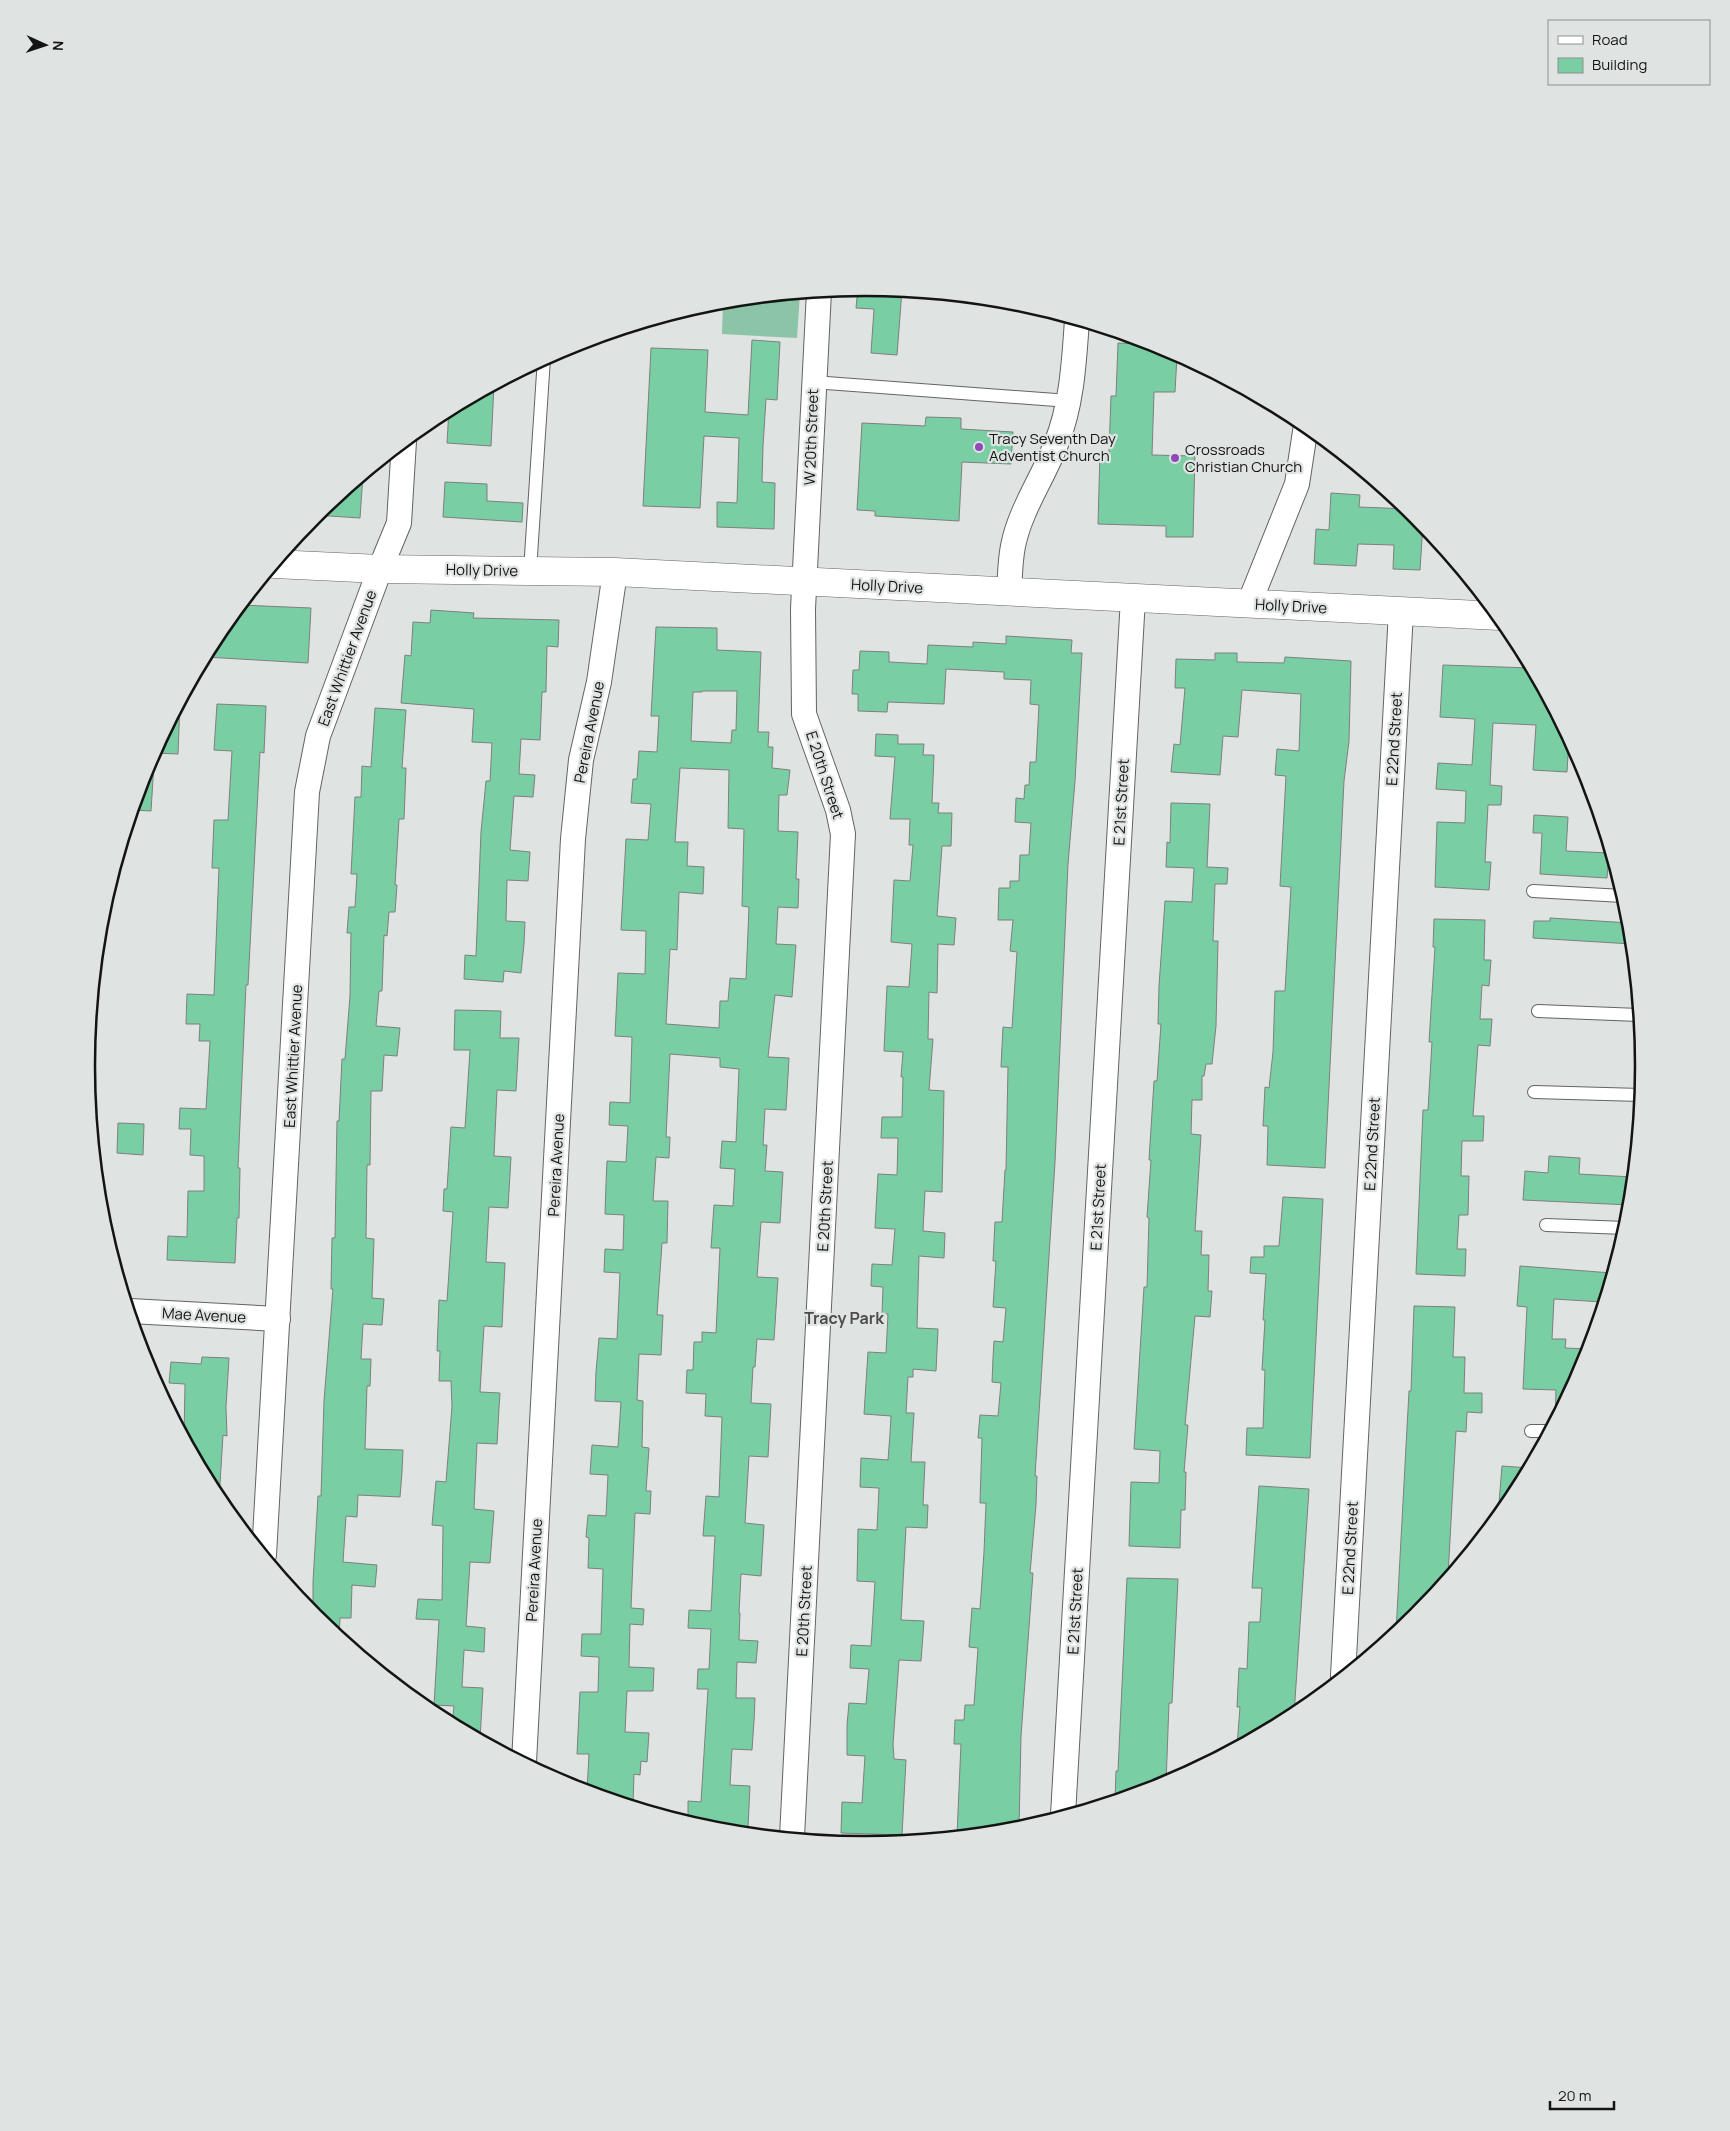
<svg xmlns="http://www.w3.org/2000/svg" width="1730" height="2131" font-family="Manrope,sans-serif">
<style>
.green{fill:#8bc4a6}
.building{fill:#7acea4;stroke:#7d807e;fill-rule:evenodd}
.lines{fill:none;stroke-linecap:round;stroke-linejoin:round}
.service-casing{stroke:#616562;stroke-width:14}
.minor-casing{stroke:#616562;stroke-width:26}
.tertiary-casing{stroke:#616562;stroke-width:29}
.service{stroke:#fff;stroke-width:12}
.minor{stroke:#fff;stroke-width:24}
.tertiary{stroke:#fff;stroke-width:28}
.poi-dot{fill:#9148bb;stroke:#dfe3e1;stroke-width:2}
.labels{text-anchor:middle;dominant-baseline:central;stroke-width:4.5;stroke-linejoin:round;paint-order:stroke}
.street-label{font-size:15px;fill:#131514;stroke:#dfe3e1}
.poi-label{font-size:15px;fill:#131514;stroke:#dfe3e1;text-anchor:start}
.neighbourhood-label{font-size:16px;font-weight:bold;fill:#4a4d4b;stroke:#dfe3e1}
.rim{fill:none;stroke:#131514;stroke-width:2.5}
</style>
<rect width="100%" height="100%" fill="#dfe3e1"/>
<polygon class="green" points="800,293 797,338 722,334 723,301"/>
<g class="building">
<polygon points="858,287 902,290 897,355 871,353 874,309 856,308"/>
<polygon points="752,340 780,342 777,400 766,399 763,446 762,482 775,483 774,529 717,527 717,502 737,503 739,438 704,436 700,508 643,506 651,348 708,350 705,412 748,415"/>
<polygon points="1118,343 1158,345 1158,355 1177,356 1175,392 1154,392 1152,455 1195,456 1193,537 1166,537 1166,526 1098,524 1100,452 1109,452 1111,396 1116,396"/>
<polygon points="494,385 491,446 447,443 449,409"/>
<polygon points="926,417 961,418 961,429 1013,432 1011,464 962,462 959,521 875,516 875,511 857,510 862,423 925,426"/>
<polygon points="363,475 360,518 314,515 315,515"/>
<polygon points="445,482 487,484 487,501 523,503 522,522 443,517"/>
<polygon points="1331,493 1360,495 1359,507 1409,509 1416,515 1423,524 1420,570 1393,569 1394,545 1358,544 1356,566 1314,564 1316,529 1329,530"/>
<polygon points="240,605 311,608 308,663 205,657 218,633"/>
<polygon points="431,610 474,613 473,618 559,620 558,647 547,646 546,692 542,692 540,740 521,739 519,774 535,775 533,797 514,796 510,850 530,852 528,881 507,880 506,921 525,922 524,944 521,973 504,971 503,982 464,979 465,955 476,956 481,832 486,781 490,781 492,743 472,742 474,709 401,703 405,655 411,656 413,622 430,623"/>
<path d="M656,627L717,628V650L761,652L758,732H769L768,747H773L772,768L790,770L787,795H779L778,831L798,832L796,879H799L798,908L778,907L776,944L796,945L792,997L775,995L768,1057L789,1058L786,1110L765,1109L763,1145H767L765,1171L783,1172L780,1223L761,1222L757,1277L778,1278L774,1340L757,1339L755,1367H753L751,1403L771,1404L768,1457L749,1456L745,1523L764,1525L761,1576L741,1574L739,1613H740L739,1640L758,1641L756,1663L737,1662L736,1698H755L754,1721L752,1750L732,1749L730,1785L750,1786L748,1827L698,1825L688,1822V1801L701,1802L708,1689H697L698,1669H709L711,1629L688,1628L689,1610L711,1611L715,1536H703L706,1496L719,1497L722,1417L705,1416L706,1394L686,1393L687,1370H693L694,1342H702V1332L716,1333L720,1248H711L714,1205L733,1206L735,1169L720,1168L722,1141L736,1142L739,1069L720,1067V1058L670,1054L666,1137H670L669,1158L656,1157L653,1201H668L667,1243H662L657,1315H663L661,1355L639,1354L637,1400L643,1401L642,1447L649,1448L646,1491H651L650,1514L635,1513L631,1608L644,1609L643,1625L630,1624L629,1667L654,1668L653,1691H627L625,1732L649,1733L647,1762L641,1761L640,1775L634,1774L633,1805L587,1791L589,1754H577L580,1692H598L599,1657L581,1656L582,1634H601L603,1569L588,1568L589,1538L586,1537L588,1515L606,1516L608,1475L590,1474L592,1445L618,1447L621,1402L595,1401L596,1372L599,1338L617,1339L620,1273L604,1272L605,1249L623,1250L624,1215L605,1214L606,1184L607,1161L626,1162L628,1126L609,1125L610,1102L630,1103L632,1037L615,1036L618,973L645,974L646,931L621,930L626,839L648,840L651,804L631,803L633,779H637L639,751L657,752L659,716H651ZM702,691H737L736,730H732L731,743L691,741L693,692H702ZM680,768L729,770L728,828L744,829L742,906L749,907L746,979L730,978L728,1001H720L719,1028L666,1024L670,949L677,950L679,892L703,894L704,867L687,866L688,842H675Z"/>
<polygon points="1006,636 1072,640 1071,653 1082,653 1075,781 1068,864 1055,1162 1035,1476 1037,1476 1036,1505 1030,1573 1033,1573 1021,1736 1019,1829 957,1835 961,1744 954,1744 955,1720 964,1720 965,1705 974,1705 978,1648 969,1647 972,1608 980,1609 984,1552 986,1503 980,1503 982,1438 978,1438 980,1415 998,1416 1001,1383 992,1382 993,1358 994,1341 1003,1342 1006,1308 993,1307 996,1261 993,1261 995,1222 1002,1222 1005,1170 1006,1170 1008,1067 1001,1067 1003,1027 1012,1028 1017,952 1010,951 1013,920 998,920 999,888 1010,888 1010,881 1019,881 1020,855 1029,855 1031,823 1015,822 1016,798 1024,799 1025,785 1029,785 1030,762 1036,762 1039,705 1030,704 1031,680 1004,679 1004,672 946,669 944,704 888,702 887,712 858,711 858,694 852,694 853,670 859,670 860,651 889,652 889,662 927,664 928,645 973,647 973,642 1006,644"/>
<polygon points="1215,653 1237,653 1237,662 1284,663 1285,657 1351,661 1349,741 1344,781 1325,1168 1267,1165 1268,1126 1263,1126 1265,1087 1269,1088 1273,1052 1275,991 1285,991 1291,887 1280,886 1286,776 1275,775 1277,749 1299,751 1301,694 1242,690 1238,737 1223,736 1220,775 1171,772 1174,744 1180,745 1185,688 1175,688 1176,659 1215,660"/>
<polygon points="1443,665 1531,668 1569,738 1567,772 1533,770 1536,725 1493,723 1490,785 1502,786 1501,805 1488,805 1485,862 1491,862 1489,890 1435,887 1437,822 1465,823 1466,791 1436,789 1438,763 1472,765 1475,719 1440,717"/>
<polygon points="180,702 178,754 153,753 176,711"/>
<polygon points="217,704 266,706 264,753 260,752 248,985 246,985 238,1168 240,1168 239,1218 237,1218 235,1263 167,1260 168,1236 187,1237 188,1191 204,1191 204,1156 190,1155 191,1129 179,1129 180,1108 206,1109 210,1041 199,1041 200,1024 186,1024 187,994 214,995 219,868 212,868 214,820 228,820 232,751 214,750"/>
<polygon points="375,708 406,710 402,768 406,768 404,819 399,819 395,885 397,885 395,912 389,912 387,936 384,935 382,991 379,991 376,1026 400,1028 397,1056 384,1055 382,1091 371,1091 370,1165 367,1165 366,1238 374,1239 372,1298 384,1299 382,1325 363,1324 361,1359 371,1359 370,1386 367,1386 365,1449 403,1450 402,1472 400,1497 358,1495 357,1517 346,1516 343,1562 377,1565 375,1587 352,1585 351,1618 340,1618 339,1636 313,1614 313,1582 318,1496 321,1496 324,1401 333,1289 331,1289 332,1238 335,1238 337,1121 339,1121 342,1059 345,1059 350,996 351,933 347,933 349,907 355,907 357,874 351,874 355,797 361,797 362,766 371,767"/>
<polygon points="876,734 898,735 898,744 924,744 923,755 934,755 932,803 939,803 938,813 952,813 951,846 942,846 937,916 956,918 954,945 938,944 937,993 929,992 928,1039 933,1039 929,1090 944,1091 943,1150 942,1192 925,1191 923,1231 945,1233 944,1258 919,1256 917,1328 938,1329 936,1371 913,1369 913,1377 908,1377 906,1413 914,1413 911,1462 925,1462 923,1505 928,1505 927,1528 906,1527 901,1620 924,1621 921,1661 899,1660 893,1744 894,1759 906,1760 902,1835 841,1833 842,1802 862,1803 865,1756 847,1755 847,1725 849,1703 866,1704 869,1669 850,1668 851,1645 871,1646 875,1582 857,1581 858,1529 877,1530 879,1488 860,1487 861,1458 888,1460 890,1434 891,1416 864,1414 868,1352 886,1353 888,1314 882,1314 883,1287 871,1286 872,1264 892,1265 895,1229 875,1228 878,1174 897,1175 898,1138 881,1138 882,1117 902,1117 903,1077 901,1077 903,1052 884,1051 887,986 909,987 912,944 891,942 894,880 910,881 913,845 909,845 910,819 890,819 895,757 875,756"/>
<polygon points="149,762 154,763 151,811 133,810"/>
<polygon points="1171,803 1210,804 1207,867 1228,868 1227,884 1215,884 1213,941 1218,941 1216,1026 1212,1064 1206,1064 1204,1076 1202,1076 1202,1100 1192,1100 1191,1134 1201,1135 1195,1231 1202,1231 1201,1255 1209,1255 1208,1291 1212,1291 1210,1317 1195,1316 1185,1425 1188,1425 1184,1472 1186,1472 1185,1510 1181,1510 1180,1548 1129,1546 1131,1482 1159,1483 1160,1451 1134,1449 1144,1287 1147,1287 1149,1218 1147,1217 1151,1160 1149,1160 1154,1081 1157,1081 1161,1024 1158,1024 1159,986 1165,901 1192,902 1194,868 1166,867 1167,842 1170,843"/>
<polygon points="1534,815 1568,817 1566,851 1609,853 1607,878 1540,874 1542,833 1533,833"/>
<polygon points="1550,918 1630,923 1632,944 1533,938 1534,921 1550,921"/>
<polygon points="1434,919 1485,920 1484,960 1491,960 1489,986 1482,985 1480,1019 1492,1019 1490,1046 1478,1045 1473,1116 1484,1116 1483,1141 1462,1141 1461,1176 1469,1176 1468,1215 1459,1215 1457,1249 1466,1249 1465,1276 1416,1274 1423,1110 1428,1110 1432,1042 1429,1042 1435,947 1433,947"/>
<polygon points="455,1010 501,1011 500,1038 519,1038 516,1091 497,1090 494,1156 511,1157 508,1208 489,1207 486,1262 505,1263 502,1327 484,1326 480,1392 500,1393 499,1408 497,1444 477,1443 474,1509 494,1511 490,1563 470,1562 466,1626 485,1628 484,1652 464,1650 462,1687 483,1688 480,1739 452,1724 454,1706 434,1705 439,1620 416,1619 418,1599 442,1600 443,1526 432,1525 436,1481 446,1482 452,1406 451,1381 439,1381 440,1351 437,1351 439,1300 447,1301 453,1212 443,1211 444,1189 447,1189 451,1127 465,1128 470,1050 454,1050"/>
<polygon points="118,1123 144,1124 143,1155 117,1153"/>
<polygon points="1549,1156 1580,1158 1579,1174 1633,1177 1630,1205 1523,1200 1525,1171 1548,1173"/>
<polygon points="1283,1197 1323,1199 1310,1458 1246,1455 1247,1428 1263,1428 1265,1370 1262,1370 1265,1320 1263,1320 1266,1274 1250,1273 1251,1257 1264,1257 1264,1246 1279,1246"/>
<polygon points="1520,1266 1612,1273 1603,1302 1554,1299 1552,1339 1566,1339 1565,1348 1589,1349 1584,1364 1555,1419 1556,1390 1523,1389 1527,1307 1517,1306"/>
<polygon points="1414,1306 1455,1307 1453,1357 1465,1357 1464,1393 1482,1393 1482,1413 1467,1412 1466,1432 1456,1431 1448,1576 1415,1616 1396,1632 1409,1391 1411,1391"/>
<polygon points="202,1357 229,1358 226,1407 227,1436 223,1435 219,1500 184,1436 185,1384 169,1383 171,1362 201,1364"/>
<polygon points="1502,1466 1529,1468 1512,1498 1498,1515"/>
<polygon points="1259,1486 1309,1489 1294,1715 1237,1746 1240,1707 1237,1707 1239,1668 1247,1669 1249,1622 1260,1622 1262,1588 1252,1588"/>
<polygon points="1127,1578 1178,1579 1172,1703 1169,1703 1166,1784 1115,1800 1116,1771 1118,1771"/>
</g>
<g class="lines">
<g class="service-casing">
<g id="service">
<polyline points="813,382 1069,401"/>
<polyline points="530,571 544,358"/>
<polyline points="1533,891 1623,896"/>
<polyline points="1538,1011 1639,1015"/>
<polyline points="1534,1092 1641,1095"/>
<polyline points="1546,1225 1626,1228"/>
<polyline points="1531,1431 1548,1431"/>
</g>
</g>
<g class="minor-casing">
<g id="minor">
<path d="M1009,592C1010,577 1010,561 1013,546C1020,510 1043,478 1056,444C1072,405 1074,362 1077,320"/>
<polyline points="1249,604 1297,484 1306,425"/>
<polyline points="130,1311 278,1319"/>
<polyline points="264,1555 307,792 318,736 380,569 399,523 404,441"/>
<polyline points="1343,1676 1401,611"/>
<polyline points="524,1762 573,839 581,760 599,682 615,572"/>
<polyline points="1063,1815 1133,598"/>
<polyline points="792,1837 843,834 838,810 804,714 803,609 819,291"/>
</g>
</g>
<g class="tertiary-casing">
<polyline id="tertiary" points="274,564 380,569 615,572 1499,616"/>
</g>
<use href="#service" class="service"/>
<use href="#minor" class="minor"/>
<use href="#tertiary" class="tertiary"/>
</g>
<g class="poi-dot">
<circle cx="979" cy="447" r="5"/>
<circle cx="1175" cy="458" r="5"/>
</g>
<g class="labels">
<g class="street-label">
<text transform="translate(811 437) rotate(-88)">W 20th Street</text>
<text transform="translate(482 570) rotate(1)">Holly Drive</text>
<text transform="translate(887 586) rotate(3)">Holly Drive</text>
<text transform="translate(1291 606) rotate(3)">Holly Drive</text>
<text transform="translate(347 658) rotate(-70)">East Whittier Avenue</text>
<text transform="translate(589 732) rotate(-79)">Pereira Avenue</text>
<text transform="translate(1394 739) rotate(-87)">E 22nd Street</text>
<text transform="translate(825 775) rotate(72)">E 20th Street</text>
<text transform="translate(1121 802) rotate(-87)">E 21st Street</text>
<text transform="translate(293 1056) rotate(-87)">East Whittier Avenue</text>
<text transform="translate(1372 1144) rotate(-87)">E 22nd Street</text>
<text transform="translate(556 1165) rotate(-87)">Pereira Avenue</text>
<text transform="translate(825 1206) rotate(-87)">E 20th Street</text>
<text transform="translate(1098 1207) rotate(-87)">E 21st Street</text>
<text transform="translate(204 1315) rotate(3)">Mae Avenue</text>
<text transform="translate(1350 1548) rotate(-87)">E 22nd Street</text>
<text transform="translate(534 1570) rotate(-87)">Pereira Avenue</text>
<text transform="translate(804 1611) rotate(-87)">E 20th Street</text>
<text transform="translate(1075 1611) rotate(-87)">E 21st Street</text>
</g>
<g class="poi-label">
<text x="989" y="438">Tracy Seventh Day<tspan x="989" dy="17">Adventist Church</tspan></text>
<text x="1185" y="449">Crossroads<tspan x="1185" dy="17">Christian Church</tspan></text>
</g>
<g class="neighbourhood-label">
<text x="844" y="1318">Tracy Park</text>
</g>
</g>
<path d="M0 0H1730V2131H0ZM95 1066a770 770 0 1 1 1540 0a770 770 0 1 1-1540 0Z" fill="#dfe3e1" fill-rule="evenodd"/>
<path class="rim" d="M95 1066a770 770 0 1 1 1540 0a770 770 0 1 1-1540 0Z"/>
<rect x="1548" y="20" width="162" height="65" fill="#dfe3e1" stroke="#8d918f"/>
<rect x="1558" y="36" width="25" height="8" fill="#ffffff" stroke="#8d918f"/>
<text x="1592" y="45" font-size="15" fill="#131514">Road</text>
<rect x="1558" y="58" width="25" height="15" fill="#7acea4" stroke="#8d918f"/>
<text x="1592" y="70" font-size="15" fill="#131514">Building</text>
<g transform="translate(45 45) rotate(93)" stroke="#dfe3e1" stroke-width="4" paint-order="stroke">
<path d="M0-4L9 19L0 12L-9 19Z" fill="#131514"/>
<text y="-8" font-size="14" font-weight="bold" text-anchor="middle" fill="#131514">N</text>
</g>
<path d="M1550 2101v8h64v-8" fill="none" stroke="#131514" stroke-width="2.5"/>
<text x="1558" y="2101" font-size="15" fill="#131514" stroke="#dfe3e1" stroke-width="4" paint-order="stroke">20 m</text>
</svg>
